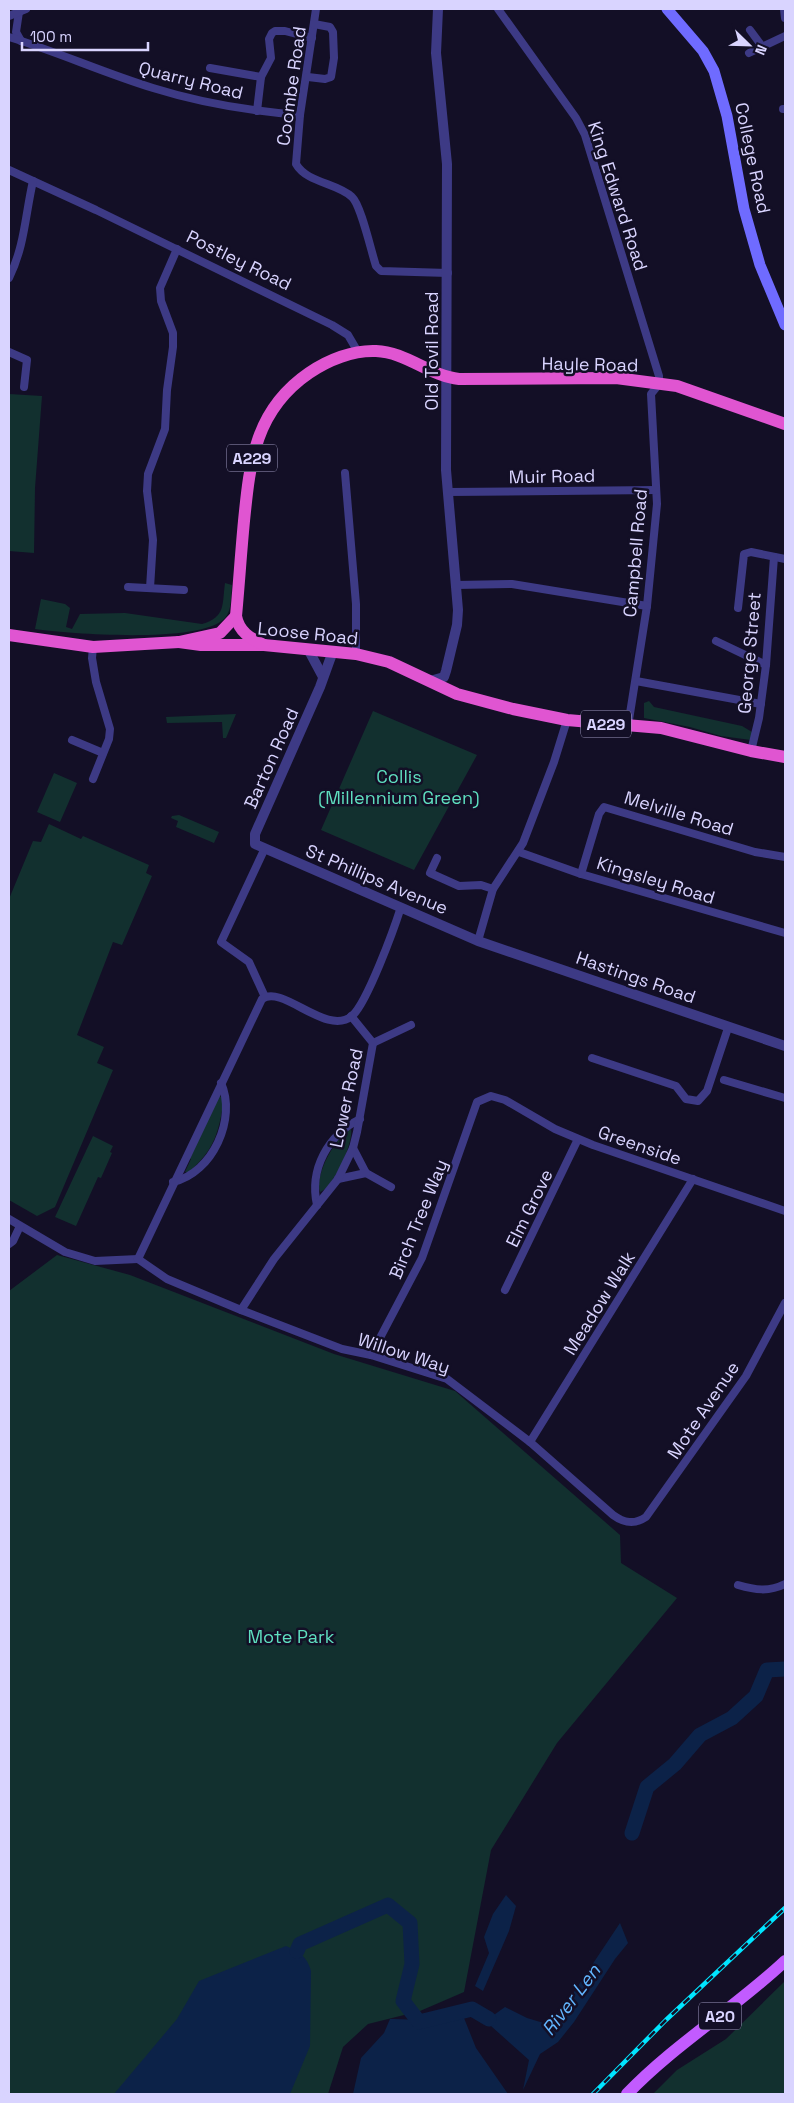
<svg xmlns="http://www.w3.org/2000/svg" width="794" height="2103" font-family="'Space Grotesk',sans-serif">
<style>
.green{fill:#12302f}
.water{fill:#0c2248}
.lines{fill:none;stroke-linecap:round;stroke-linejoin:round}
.river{stroke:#0c2248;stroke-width:15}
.minor{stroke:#3d3a85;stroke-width:8}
.tertiary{stroke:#3d3a85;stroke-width:10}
.secondary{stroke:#6f6bff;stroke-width:11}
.primary{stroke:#c25bff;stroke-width:12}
.trunk{stroke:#e055d1;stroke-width:12}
.rail-casing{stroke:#00e5ff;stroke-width:4.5}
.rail{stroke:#130f26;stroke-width:2.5;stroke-dasharray:8;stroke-linecap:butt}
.labels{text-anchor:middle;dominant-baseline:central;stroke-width:5;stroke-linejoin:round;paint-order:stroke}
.shield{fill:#130f26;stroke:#9e99be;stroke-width:1}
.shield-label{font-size:16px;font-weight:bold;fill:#d9d4ff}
.street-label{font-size:18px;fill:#d9d4ff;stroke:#130f26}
.park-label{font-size:18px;fill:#5fe0c0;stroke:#130f26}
.water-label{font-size:19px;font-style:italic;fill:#62b6ff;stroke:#130f26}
</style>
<rect width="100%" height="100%" fill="#130f26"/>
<g class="green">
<polygon points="9,394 42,396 35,488 34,553 9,551"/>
<path d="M225,583L232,585C231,595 232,610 225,618C202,644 70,634 35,629L41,599L65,604L70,608L66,627L72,629L80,614L125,613L202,624C226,617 222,605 225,583Z"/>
<polygon points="649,701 654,707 742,726 752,732 751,740 721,736 690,727 644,718 644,703"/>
<polygon points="373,711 477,755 414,870 321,830"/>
<polygon points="236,714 226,738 223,738 222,722 167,723 166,717"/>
<polygon points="54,773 77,783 60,822 37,812"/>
<polygon points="179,815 219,832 214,843 176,827 178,821 171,818 172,816"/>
<polygon points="49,824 81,839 83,836 149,865 146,873 152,876 122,945 113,942 77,1035 104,1047 97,1063 113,1070 55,1207 37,1216 9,1200 9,899 33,841 41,842"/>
<path d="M223,1096L224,1098C219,1132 215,1149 189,1172H185L191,1159L189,1158L219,1097Z"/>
<path d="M351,1129C354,1142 333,1188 320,1192C314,1175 336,1136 351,1129Z"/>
<polygon points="93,1136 113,1146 110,1152 112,1153 101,1178 98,1177 76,1226 55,1217"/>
<polygon points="57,1255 130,1275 334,1354 455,1391 620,1535 621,1563 677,1598 557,1743 491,1850 464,1992 420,2011 368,2024 343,2047 328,2094 9,2094 9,1291"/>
<polygon points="785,1981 785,2094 653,2094 677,2070 726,2039"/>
</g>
<g class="water">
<polygon points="506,1895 516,1906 509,1931 483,1991 475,1986 489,1953 484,1937 493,1914"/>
<polygon points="620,1923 628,1943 615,1959 574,2022 558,2042 540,2054 523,2090 529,2060 472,2009 474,2004 491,2017 505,2007 527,2018 547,2024 566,2004"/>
<path d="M286,1946C299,1952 307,1956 311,1971L310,2046L290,2094H114L177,2019L199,1981Z"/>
<path d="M455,2010L462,2013L476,2048L508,2094H353L361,2058L384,2033L390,2019C411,2018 436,2026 455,2010Z"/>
</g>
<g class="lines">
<g class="river">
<polyline points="632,1833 647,1787 675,1764 700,1735 732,1718 756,1696 767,1670 785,1669"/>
<polyline points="297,1951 300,1944 388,1905 410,1923 412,1964 403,2001 419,2022 472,2009 489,2019"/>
</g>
<g class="minor">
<path d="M316,9L300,115L296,164C307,183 337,183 352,197C361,205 371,251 376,266L381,271L448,273"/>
<polyline points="498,9 576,118 585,135 659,376 659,384 651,394 657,504 647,606 628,726"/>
<polyline points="784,9 785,18"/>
<polyline points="19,12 16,32 21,41"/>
<polyline points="9,16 26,9"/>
<polyline points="750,30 761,45"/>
<path d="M9,37C58,52 104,73 153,88C201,103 250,111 300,115"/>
<polyline points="749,53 785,36"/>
<polyline points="210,68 261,77"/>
<polyline points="308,77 325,79 331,77 334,58 333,32 330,27 314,24"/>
<polyline points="783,109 785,109"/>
<polyline points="257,111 261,77 271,58 269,39 272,33 275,31 285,31 312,38"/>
<polyline points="9,170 96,210 332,325 348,335 358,352"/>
<path d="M9,278C25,245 25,216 33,181"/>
<polyline points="9,352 27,360 24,387"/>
<polyline points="345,473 356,604 356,654"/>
<polyline points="448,492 656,490"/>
<polyline points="456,585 512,584 647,606"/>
<polyline points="128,587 184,590"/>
<polyline points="150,588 153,540 147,491 148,474 165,429 167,390 173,347 173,333 161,301 160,288 177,249"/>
<polyline points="738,608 744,554 751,552 785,559"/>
<polyline points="716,641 766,665"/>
<polyline points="93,647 92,658 96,682 110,729 109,739 93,779"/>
<polyline points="636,681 761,704"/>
<polyline points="72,740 103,753"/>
<polyline points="751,751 759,718 766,665 774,557"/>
<polyline points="265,848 221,942 249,962 265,997"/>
<polyline points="519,852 581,874 785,933"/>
<polyline points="437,858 430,873 459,886 481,885 493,889"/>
<polyline points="581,874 599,814 604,807 755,852 785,857"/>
<polyline points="478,941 493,889 523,843 554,762 567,720"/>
<polyline points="373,1043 411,1025"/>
<polyline points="592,1058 676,1086 686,1099 698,1101 707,1091 728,1028"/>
<polyline points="724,1080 785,1098"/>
<polyline points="353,1148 366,1173 391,1187"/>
<polyline points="338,1179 366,1173"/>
<path d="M173,1182C213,1173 237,1118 221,1083"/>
<path d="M317,1205C309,1169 328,1135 360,1119"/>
<polyline points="9,1219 65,1252 95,1261 138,1259"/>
<polyline points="9,1244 13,1241 20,1226"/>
<path d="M138,1259L167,1279L241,1310L342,1349L371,1355L447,1379L530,1442L613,1515C624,1523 634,1525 646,1517L746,1376L785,1303"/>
<path d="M138,1259L262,999C283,984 326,1037 352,1016C367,1003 394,929 401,907"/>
<polyline points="505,1290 578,1139"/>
<polyline points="241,1310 274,1259 338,1179 353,1148 357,1132 373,1043 351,1016"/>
<polyline points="371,1355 422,1258 477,1102 491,1096 505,1100 555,1129 593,1145 785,1211"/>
<polyline points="530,1442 693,1179"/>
<path d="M738,1585C755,1590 769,1592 785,1584"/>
</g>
<g class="tertiary">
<polyline points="308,649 323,677"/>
<polyline points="333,651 320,687 255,834 255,844 478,941 785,1046"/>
<polyline points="430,681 444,677 446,671 457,625 458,610 446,470 447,164 436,53 438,9"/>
</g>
<polyline class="secondary" points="667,9 703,51 714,71 727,116 744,209 760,265 785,325"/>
<path class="primary" d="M627,2094C675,2044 735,2008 785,1961"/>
<g class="trunk">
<polyline points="9,635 93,647 179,642 220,633 236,616"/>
<polyline points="179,642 201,645 264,645 356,654 389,662 457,694 513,709 567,720 661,728 751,751 785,757"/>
<path d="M264,645C250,638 239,632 236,616C239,584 241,552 244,521C250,461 255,410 309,373C328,360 353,350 376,351C406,352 430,376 459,379L616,378L677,386L785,424"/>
</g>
<g class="rail-casing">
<polyline id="rail" points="593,2094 666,2020 785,1908"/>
</g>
<use href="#rail" class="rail"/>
</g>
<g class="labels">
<g class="shield">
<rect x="227" y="444.5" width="50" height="27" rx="4"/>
<rect x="581" y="710.5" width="50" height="27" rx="4"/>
<rect x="699" y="2002.5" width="42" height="27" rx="4"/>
</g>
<g class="shield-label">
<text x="252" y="458">A229</text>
<text x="606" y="724">A229</text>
<text x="720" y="2016">A20</text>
</g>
<g class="street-label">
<text transform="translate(191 80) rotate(14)">Quarry Road</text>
<text transform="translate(291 86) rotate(-82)">Coombe Road</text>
<text transform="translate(753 158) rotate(78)">College Road</text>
<text transform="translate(618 196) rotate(72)">King Edward Road</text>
<text transform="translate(239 260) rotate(26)">Postley Road</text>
<text transform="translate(431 351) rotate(-90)">Old Tovil Road</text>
<text transform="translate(590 364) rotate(1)">Hayle Road</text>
<text transform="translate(552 476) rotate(-1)">Muir Road</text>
<text transform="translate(635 553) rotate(-85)">Campbell Road</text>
<text transform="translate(308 633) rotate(6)">Loose Road</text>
<text transform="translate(749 653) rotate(-85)">George Street</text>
<text transform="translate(271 758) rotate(-66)">Barton Road</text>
<text transform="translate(679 813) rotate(17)">Melville Road</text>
<text transform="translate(377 879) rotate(23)">St Phillips Avenue</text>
<text transform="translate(656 880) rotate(17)">Kingsley Road</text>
<text transform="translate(636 977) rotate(19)">Hastings Road</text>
<text transform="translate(346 1098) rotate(-78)">Lower Road</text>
<text transform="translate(640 1145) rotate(19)">Greenside</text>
<text transform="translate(529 1208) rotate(-64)">Elm Grove</text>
<text transform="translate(418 1219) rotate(-68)">Birch Tree Way</text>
<text transform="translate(599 1303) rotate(-58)">Meadow Walk</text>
<text transform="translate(404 1353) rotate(18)">Willow Way</text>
<text transform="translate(703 1410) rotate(-56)">Mote Avenue</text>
</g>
<g class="park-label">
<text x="399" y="776">Collis<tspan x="399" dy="21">(Millennium Green)</tspan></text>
<text x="291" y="1636">Mote Park</text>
</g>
<g class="water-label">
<text transform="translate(571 2000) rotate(-53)">River Len</text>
</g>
</g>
<rect width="794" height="2103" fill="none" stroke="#d9d4ff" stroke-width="20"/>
<g transform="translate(749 45) rotate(113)" stroke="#130f26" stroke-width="4" paint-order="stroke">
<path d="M0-4L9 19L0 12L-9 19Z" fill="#d9d4ff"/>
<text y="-8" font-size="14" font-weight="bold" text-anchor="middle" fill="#d9d4ff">N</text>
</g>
<path d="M22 42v8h126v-8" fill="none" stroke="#d9d4ff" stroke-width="2.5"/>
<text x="30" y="42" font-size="15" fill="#d9d4ff" stroke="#130f26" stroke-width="4" paint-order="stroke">100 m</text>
</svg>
